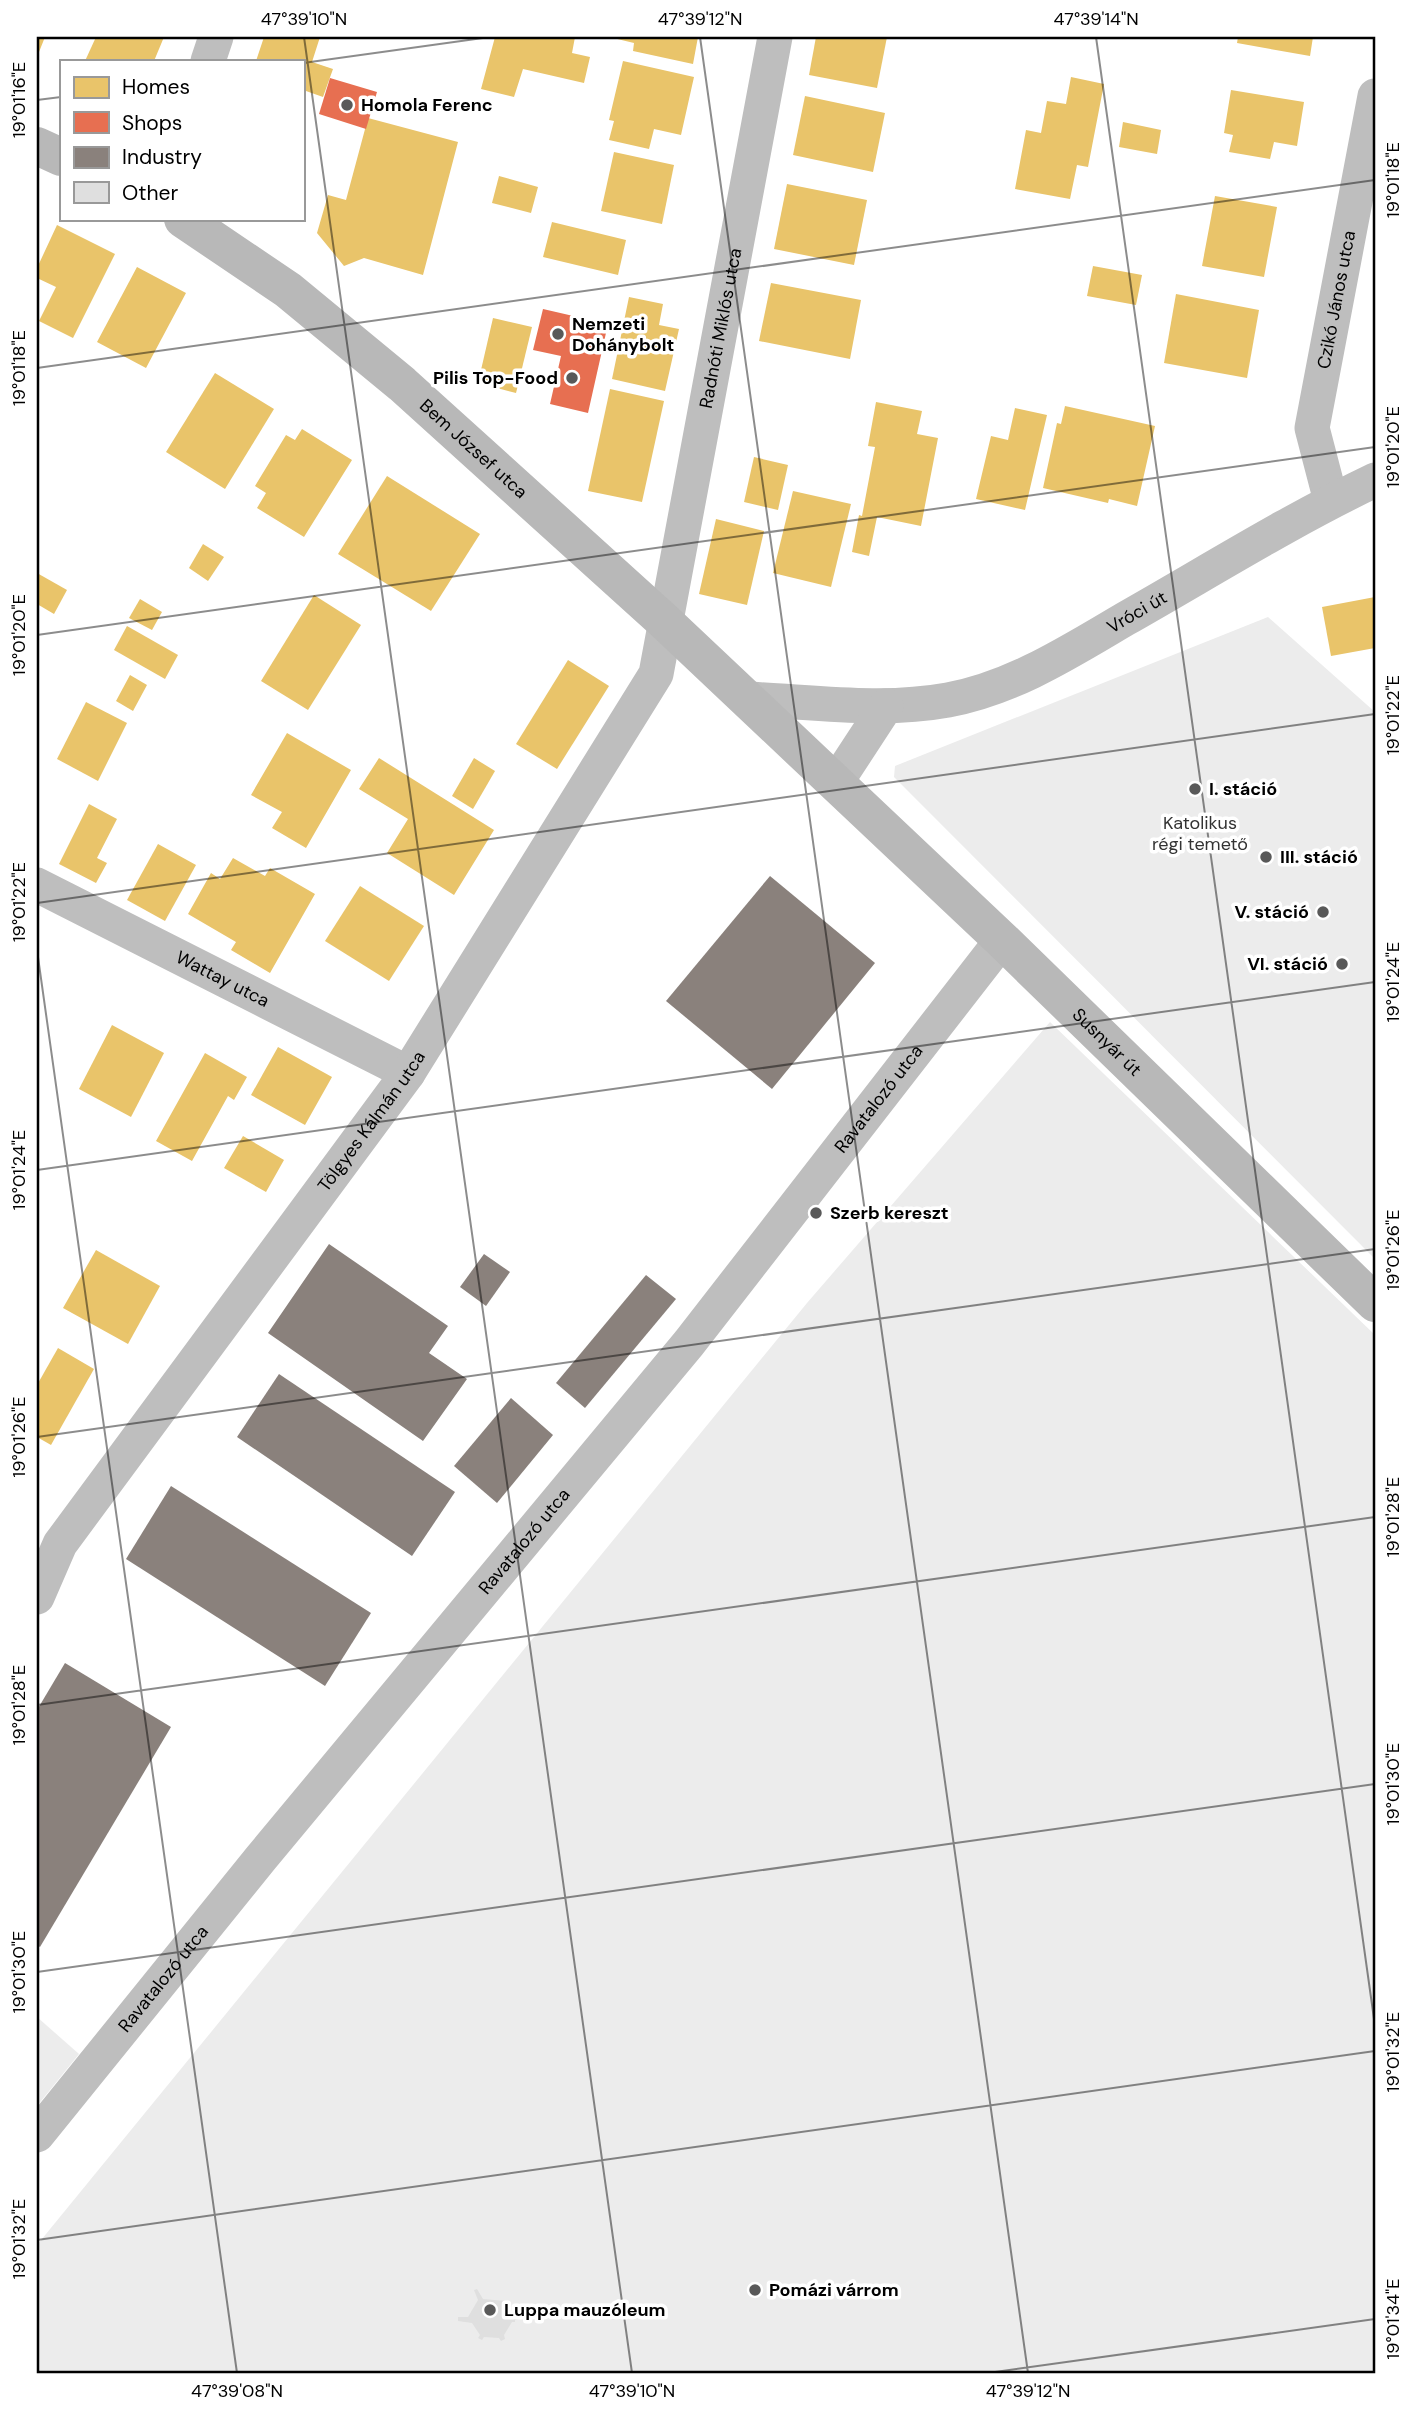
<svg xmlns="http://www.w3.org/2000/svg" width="1412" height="2410" font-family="'DM Sans',sans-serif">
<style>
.green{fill:#ececec}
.homes{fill:#e9c46a}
.shops{fill:#e76f51}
.industry{fill:#8a817c}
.building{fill:#dfdfdf}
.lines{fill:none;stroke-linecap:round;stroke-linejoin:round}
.street{stroke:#bebebe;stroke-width:35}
.secondary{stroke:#b8b8b8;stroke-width:38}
.ticks{fill:none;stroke:#000;stroke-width:2;stroke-opacity:0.45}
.poi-dot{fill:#595959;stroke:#fff;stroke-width:2.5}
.labels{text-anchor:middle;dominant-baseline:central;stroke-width:7;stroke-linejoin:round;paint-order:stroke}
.poi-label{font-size:18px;font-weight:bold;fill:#000;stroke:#fff;text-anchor:start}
.street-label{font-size:18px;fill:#000;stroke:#fff}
.park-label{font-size:18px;fill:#333;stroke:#fff}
.neatline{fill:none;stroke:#000;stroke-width:2.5}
.ticks-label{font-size:18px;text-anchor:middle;fill:#000}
</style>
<rect width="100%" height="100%" fill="#fff"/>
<g class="green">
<polygon points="1268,617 1375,712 1375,1259 894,777 895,766"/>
<polygon points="1050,1022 1375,1335 1375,2373 37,2373 37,2245 807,1303"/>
<polygon points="37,2017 79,2054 37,2106"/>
</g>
<g class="homes">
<polygon points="37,37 45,37 37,57"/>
<polygon points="96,37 164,37 154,61 85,61"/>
<polygon points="264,37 320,37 312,62 333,69 323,97 306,91 303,100 303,61 256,61"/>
<polygon points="495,37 575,37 572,53 590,57 584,83 523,69 514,97 481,89"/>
<polygon points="609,37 698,37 693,64 633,51 634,43"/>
<polygon points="816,37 887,37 877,88 809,75"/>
<polygon points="1238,37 1313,37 1310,56 1237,43"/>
<polygon points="623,61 694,77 681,135 654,129 649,149 609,140 614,121 609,120"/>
<polygon points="1071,77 1104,84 1088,167 1077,165 1070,199 1015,189 1026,130 1041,133 1047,101 1066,104"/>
<polygon points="1231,90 1304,102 1297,146 1274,142 1270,159 1229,152 1233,135 1224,133"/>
<polygon points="805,96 885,113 873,172 793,155"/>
<polygon points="368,118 458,142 423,275 364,258 344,266 317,233 328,195 346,200"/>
<polygon points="1123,122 1161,130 1157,154 1119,147"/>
<polygon points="614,152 674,165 662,224 601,211"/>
<polygon points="499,176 538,187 531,213 492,203"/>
<polygon points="787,184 867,200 854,265 774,249"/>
<polygon points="1215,196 1277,207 1264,277 1202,266"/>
<polygon points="552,222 626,240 618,275 543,257"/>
<polygon points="57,225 115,254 73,338 39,321 56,287 37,278 37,268"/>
<polygon points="1093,266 1142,275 1136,305 1087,296"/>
<polygon points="137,267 186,293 146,368 97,342"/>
<polygon points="771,283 861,300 850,359 759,341"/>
<polygon points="1176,294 1259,310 1247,378 1164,363"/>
<polygon points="629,297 663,304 659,325 679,329 665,391 612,379"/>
<polygon points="493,318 532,327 516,393 478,383"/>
<polygon points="215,373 274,409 225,489 166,452"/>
<polygon points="610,389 664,401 642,502 588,491"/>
<polygon points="876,402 922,411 917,434 938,438 921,526 877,517 869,556 852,552 859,515 862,516 875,447 868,446"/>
<polygon points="1065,406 1155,426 1137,506 1109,499 1108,503 1043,488 1057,423 1061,424"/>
<polygon points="1015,408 1047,415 1025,510 976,499 991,436 1008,440"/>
<polygon points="302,429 352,460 304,537 257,508 266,493 255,486 286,435 295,440"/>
<polygon points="754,457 788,465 778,510 744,502"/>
<polygon points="387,476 480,534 431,611 338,554"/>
<polygon points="793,491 851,504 831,587 773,573"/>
<polygon points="716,519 764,531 747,605 699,594"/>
<polygon points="203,544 224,557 208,581 189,568"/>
<polygon points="37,573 67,590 54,614 37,604"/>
<polygon points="314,595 361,625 308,710 261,681"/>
<polygon points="1375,597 1375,648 1331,656 1322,607"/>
<polygon points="140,599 162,612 152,630 129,618"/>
<polygon points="127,626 178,655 165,679 114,650"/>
<polygon points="568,660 609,686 557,769 516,744"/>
<polygon points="130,675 147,685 133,711 116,701"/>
<polygon points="86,702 127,723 98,781 57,759"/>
<polygon points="287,733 351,770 306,848 272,828 282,812 251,795"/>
<polygon points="379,758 494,830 454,895 387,853 408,819 359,789"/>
<polygon points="474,758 495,771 473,809 452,796"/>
<polygon points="89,804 117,819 97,858 107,863 96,883 59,864"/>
<polygon points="158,844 196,865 165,921 127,900"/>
<polygon points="233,858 265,876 270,868 315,894 270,973 231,950 236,942 188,914 211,873 220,879"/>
<polygon points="360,886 424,926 389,981 325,941"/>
<polygon points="112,1025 164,1053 131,1117 79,1089"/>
<polygon points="278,1047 332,1077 305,1125 251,1095"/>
<polygon points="205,1053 247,1077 234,1100 228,1096 192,1161 156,1141"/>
<polygon points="243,1136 284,1160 266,1192 224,1168"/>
<polygon points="96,1250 160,1286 128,1344 63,1308"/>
<polygon points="58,1348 94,1369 51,1445 37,1437 37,1385"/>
</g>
<g class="shops">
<polygon points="330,78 377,92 366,129 319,114"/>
<polygon points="543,309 608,324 588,413 550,404 561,356 533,350"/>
</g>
<g class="industry">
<polygon points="770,876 875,963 772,1089 666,1001"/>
<polygon points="329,1244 448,1326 429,1353 467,1379 423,1441 268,1333"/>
<polygon points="484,1254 510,1272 486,1306 460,1287"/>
<polygon points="646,1275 676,1299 585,1408 556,1383"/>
<polygon points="279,1374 455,1492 412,1556 237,1437"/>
<polygon points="511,1398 553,1435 497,1503 454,1466"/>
<polygon points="171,1486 371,1613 325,1686 126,1559"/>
<polygon points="65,1663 171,1727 40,1947 37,1945 37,1710"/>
</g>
<polygon class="building" points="477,2289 483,2299 506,2301 505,2304 511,2318 515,2318 515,2322 512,2322 504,2335 505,2339 501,2341 499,2338 484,2337 482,2340 478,2338 480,2335 472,2323 458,2321 458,2317 468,2317 478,2300 474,2290"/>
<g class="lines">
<g class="street">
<polyline points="208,61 216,37"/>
<path id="s1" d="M1331,501L1312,428L1375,96"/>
<path id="s2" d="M747,699C814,702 882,712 948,700C1013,688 1069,652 1125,619C1208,572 1289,521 1375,480"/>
<polyline points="835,784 886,706"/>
<path id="s3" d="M37,885L408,1073"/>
<path id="s4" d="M37,1597L60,1544L408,1073L656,674L775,37"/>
<path id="s5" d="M37,2135L261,1858L689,1343L1002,940"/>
</g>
<g class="secondary">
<polyline points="37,146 61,157"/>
<path id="s6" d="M183,219L288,290L402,384L664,621L1002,940L1375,1303"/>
</g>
</g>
<path class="ticks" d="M304,37L632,2373M700,37L1028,2373M1096,37L1375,2026M303,63L490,37M37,100L61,97M37,368L1375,180M37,635L1375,447M37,903L1375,714M37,950L237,2373M37,1170L1375,982M37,1437L1375,1249M37,1705L1375,1517M37,1972L1375,1784M37,2240L1375,2051M988,2373L1375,2319"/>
<g class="poi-dot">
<circle cx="347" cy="105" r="7"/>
<circle cx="558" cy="334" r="7"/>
<circle cx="572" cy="378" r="7"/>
<circle cx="1195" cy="789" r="7"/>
<circle cx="1266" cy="857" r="7"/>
<circle cx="1323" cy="912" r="7"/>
<circle cx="1342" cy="964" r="7"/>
<circle cx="816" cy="1213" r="7"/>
<circle cx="755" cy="2290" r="7"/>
<circle cx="490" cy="2310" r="7"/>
</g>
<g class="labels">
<g class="poi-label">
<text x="361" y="105">Homola Ferenc</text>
<text x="572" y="324">Nemzeti<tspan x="572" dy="21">Dohánybolt</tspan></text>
<text x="558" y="378" text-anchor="end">Pilis Top-Food</text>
<text x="1209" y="789">I. stáció</text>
<text x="1280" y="857">III. stáció</text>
<text x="1309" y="912" text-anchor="end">V. stáció</text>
<text x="1328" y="964" text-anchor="end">VI. stáció</text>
<text x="830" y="1213">Szerb kereszt</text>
<text x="769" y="2290">Pomázi várrom</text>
<text x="504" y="2310">Luppa mauzóleum</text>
</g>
<g class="street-label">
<text stroke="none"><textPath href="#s1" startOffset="206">Czikó János utca</textPath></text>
<text stroke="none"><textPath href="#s4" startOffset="1465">Radnóti Miklós utca</textPath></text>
<text stroke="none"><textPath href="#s6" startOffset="371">Bem József utca</textPath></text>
<text stroke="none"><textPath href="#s2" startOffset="411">Vróci út</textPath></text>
<text stroke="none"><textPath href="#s3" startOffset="208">Wattay utca</textPath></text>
<text stroke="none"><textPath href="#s6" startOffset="1239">Susnyár út</textPath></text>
<text stroke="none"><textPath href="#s5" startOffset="1335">Ravatalozó utca</textPath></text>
<text stroke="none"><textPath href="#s4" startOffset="583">Tölgyes Kálmán utca</textPath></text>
<text stroke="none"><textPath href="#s5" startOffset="768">Ravatalozó utca</textPath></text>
<text stroke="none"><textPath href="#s5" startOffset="201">Ravatalozó utca</textPath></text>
</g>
<g class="park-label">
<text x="1200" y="823">Katolikus<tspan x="1200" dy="21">régi temető</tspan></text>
</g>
</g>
<rect width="1412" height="2410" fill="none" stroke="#ffffff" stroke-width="77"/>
<rect x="60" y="60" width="245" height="161" fill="#ffffff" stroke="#999999" stroke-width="2"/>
<rect x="74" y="77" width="35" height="21" fill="#e9c46a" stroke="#999999" stroke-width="2"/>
<text x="122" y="94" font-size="21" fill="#000000">Homes</text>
<rect x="74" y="112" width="35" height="21" fill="#e76f51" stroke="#999999" stroke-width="2"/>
<text x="122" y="130" font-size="21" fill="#000000">Shops</text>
<rect x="74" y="147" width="35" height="21" fill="#8a817c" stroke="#999999" stroke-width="2"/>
<text x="122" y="164" font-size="21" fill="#000000">Industry</text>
<rect x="74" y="182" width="35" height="21" fill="#dfdfdf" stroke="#999999" stroke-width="2"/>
<text x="122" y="200" font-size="21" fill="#000000">Other</text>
<rect x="38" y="38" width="1336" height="2334" class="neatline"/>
<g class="ticks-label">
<text x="304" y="25">47°39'10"N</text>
<text x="700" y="25">47°39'12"N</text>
<text x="1096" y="25">47°39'14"N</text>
<text transform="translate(19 100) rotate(-90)" y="6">19°01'16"E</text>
<text transform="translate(1393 180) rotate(-90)" y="6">19°01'18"E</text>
<text transform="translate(19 368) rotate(-90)" y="6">19°01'18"E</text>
<text transform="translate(1393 447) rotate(-90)" y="6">19°01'20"E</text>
<text transform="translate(19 635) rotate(-90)" y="6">19°01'20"E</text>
<text transform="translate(1393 715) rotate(-90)" y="6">19°01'22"E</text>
<text transform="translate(19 902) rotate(-90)" y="6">19°01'22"E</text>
<text transform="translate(1393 982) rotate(-90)" y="6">19°01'24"E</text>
<text transform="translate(19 1170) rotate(-90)" y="6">19°01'24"E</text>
<text transform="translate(1393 1250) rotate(-90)" y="6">19°01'26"E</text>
<text transform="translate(19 1437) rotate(-90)" y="6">19°01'26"E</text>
<text transform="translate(1393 1517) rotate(-90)" y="6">19°01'28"E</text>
<text transform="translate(19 1705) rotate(-90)" y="6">19°01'28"E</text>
<text transform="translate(1393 1784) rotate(-90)" y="6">19°01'30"E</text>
<text transform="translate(19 1972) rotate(-90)" y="6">19°01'30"E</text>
<text transform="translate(1393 2052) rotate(-90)" y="6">19°01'32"E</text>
<text transform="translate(19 2239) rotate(-90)" y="6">19°01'32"E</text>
<text transform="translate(1393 2319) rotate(-90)" y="6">19°01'34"E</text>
<text x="237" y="2397">47°39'08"N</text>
<text x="632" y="2397">47°39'10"N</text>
<text x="1028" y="2397">47°39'12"N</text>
</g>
</svg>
